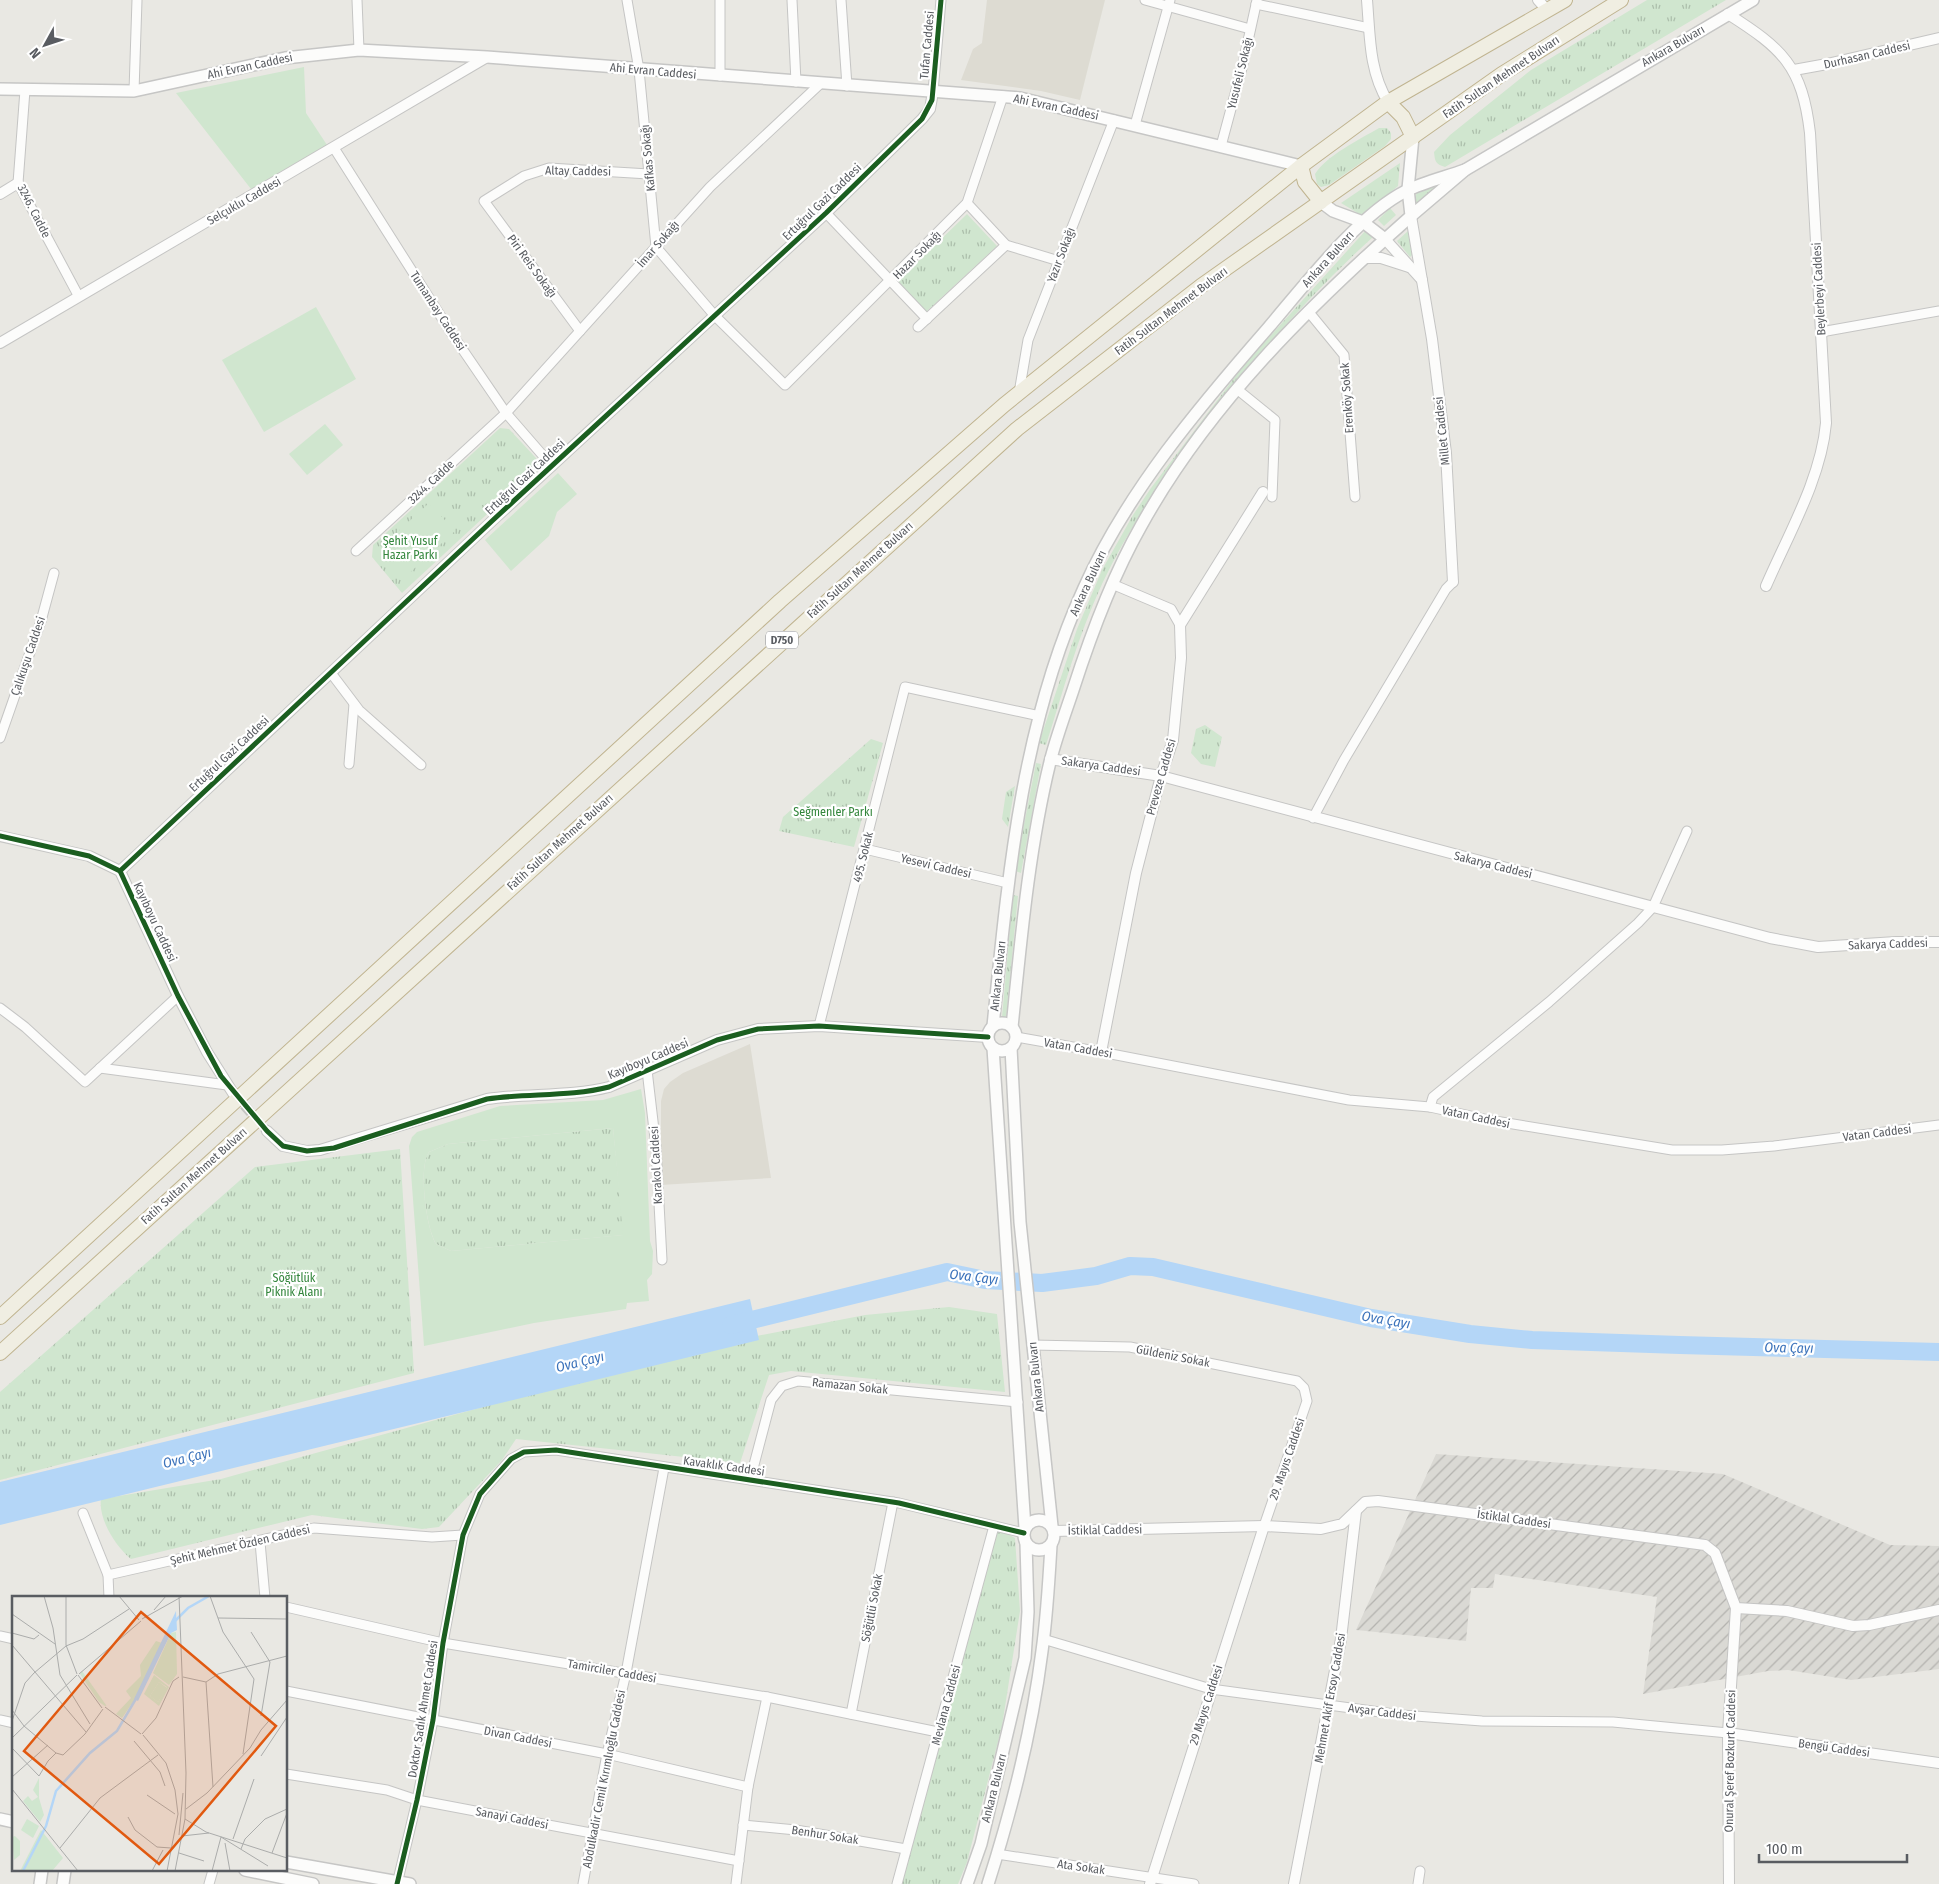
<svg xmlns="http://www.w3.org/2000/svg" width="1939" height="1884" font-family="'Fira Sans Condensed',sans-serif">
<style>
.industrial{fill:url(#industrial-furrows)}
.education{fill:#dddbd2}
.grass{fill:url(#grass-tufts)}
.garden{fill:#d0e6cf;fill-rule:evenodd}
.water{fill:#b4d6f7}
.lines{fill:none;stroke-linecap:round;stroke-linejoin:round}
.river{stroke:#b4d6f7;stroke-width:18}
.tertiary-tunnel{stroke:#c5c5c2;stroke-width:10;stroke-dasharray:10 5;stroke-linecap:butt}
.minor-casing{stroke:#c5c5c4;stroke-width:11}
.tertiary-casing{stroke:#c5c5c4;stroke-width:12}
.secondary-casing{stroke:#c6c6c5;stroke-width:14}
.trunk-casing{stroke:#c0b490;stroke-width:16}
.minor{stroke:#fcfcfb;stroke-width:9}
.tertiary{stroke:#fcfcfb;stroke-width:10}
.secondary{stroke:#fcfcfb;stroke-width:11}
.trunk{stroke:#f0eee2;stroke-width:14}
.cycleway-casing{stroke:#fff;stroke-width:8}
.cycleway{stroke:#1b5e20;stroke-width:5}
.labels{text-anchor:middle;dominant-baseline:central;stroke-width:4.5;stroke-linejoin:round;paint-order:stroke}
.shield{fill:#fff;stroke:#8b8d90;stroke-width:1}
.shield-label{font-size:11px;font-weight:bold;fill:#595c61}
.street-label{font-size:12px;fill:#595c61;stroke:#fff}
.park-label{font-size:12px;fill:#33863c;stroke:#fff}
.water-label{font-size:14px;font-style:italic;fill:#3c73bb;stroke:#fff}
.inset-river{fill:none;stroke:#b4d6f7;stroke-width:2.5}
.inset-road{fill:none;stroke:#abacab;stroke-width:1}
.view{fill:#e15910;fill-opacity:0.15;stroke:#e15910;stroke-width:2.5}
.inset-edge{fill:none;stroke:#595c61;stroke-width:2.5}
</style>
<defs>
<pattern id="industrial-furrows" width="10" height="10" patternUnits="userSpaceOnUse" patternTransform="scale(1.25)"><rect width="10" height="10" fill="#dad9d4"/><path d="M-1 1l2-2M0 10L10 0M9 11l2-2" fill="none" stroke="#b4b3af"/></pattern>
<pattern id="grass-tufts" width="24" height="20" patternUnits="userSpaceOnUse" patternTransform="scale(1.25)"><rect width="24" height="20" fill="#d0e6cf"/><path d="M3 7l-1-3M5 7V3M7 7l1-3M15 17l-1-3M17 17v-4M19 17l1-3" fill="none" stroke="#acbeab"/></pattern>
</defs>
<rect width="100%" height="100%" fill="#e9e8e3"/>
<polygon class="industrial" points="1436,1454 1723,1474 1890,1545 1939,1546 1939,1669 1851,1680 1788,1670 1768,1671 1643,1694 1657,1597 1495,1574 1493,1588 1471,1588 1466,1641 1356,1630"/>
<g class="education">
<polygon points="987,0 1105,0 1080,100 1041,91 961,80 973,49 982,43"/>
<polygon points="750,1044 771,1178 661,1185 661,1101 664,1089 670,1082 683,1073"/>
</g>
<g class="grass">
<path d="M1647,0H1726L1445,167C1435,164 1435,161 1434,152L1450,135L1531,70Z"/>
<path d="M1379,128H1387L1391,133V139L1385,146L1329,185L1321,187L1317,184L1315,174C1326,156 1360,139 1379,128Z"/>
<polygon points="1400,163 1398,186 1364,215 1361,215 1341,203"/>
<polygon points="1433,185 1436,188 1417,203 1414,200 1417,192"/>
<polygon points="1390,208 1396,215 1384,226 1378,220"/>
<polygon points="967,214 997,246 926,312 898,281"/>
<path d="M1366,230L1373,237C1309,295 1254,359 1201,428C1164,477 1129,527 1102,584C1078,636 1063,691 1046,745L1039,743L1077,629L1102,570L1133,515L1151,488L1244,365Z"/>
<polygon points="1408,231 1413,254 1410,257 1397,241"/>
<polygon points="500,428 509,429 536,458 539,466 402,593 372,557 373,545"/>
<polygon points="1205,725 1222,737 1215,767 1201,764 1191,753 1196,729"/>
<polygon points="871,739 883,743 854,847 779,831 783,817"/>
<polygon points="1036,763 1041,764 1021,873 1015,871"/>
<polygon points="1015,786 1008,827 1002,819 1006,792"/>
<polygon points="1013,895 1018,896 1006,1018 1002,1017"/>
<path d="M613,1128L624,1235L451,1251L436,1244C426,1228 418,1167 429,1152L448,1144Z"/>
<polygon points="400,1149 414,1373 0,1480 0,1392 255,1167"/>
<path d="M949,1307L997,1314L1005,1392L791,1371L769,1375L740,1463L516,1439L502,1460L439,1527L422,1529L312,1515L131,1559C116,1547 98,1519 101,1499L221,1479L599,1375L746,1338L865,1315Z"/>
<polygon points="994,1526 1015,1538 1020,1611 1002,1726 967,1862 958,1884 901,1884 997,1533"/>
</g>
<g class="garden">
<polygon points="304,67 306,113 327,145 251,189 176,93"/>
<polygon points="316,307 356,379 264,432 222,360"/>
<polygon points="325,424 343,445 307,475 289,454"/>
<polygon points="558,473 577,494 557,512 549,536 511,571 485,540"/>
<polygon points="429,503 455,531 404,578 378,550"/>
<path d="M641,1089L645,1113L650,1241L653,1251L652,1274L647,1280L649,1301L627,1303L626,1309L534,1323L424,1346L409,1146L412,1137L417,1132L500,1106L603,1100ZM613,1128L623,1235L451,1251L436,1244C426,1228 418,1167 429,1152L448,1144Z"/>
</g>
<polygon class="water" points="750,1299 759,1340 0,1525 0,1482"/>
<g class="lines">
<polyline class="river" points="731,1325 947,1272 985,1280 1042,1283 1096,1276 1130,1266 1153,1267 1371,1318 1470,1334 1532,1340 1680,1345 1939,1352"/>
<polyline class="tertiary-tunnel" points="234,1094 267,1131"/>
<g class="minor-casing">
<g id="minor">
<polyline points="357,0 359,50"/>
<polyline points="627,0 639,70 656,247 715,316 785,385 967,203 1003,96"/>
<polyline points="720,0 720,76"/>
<polyline points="792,0 796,82"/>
<polyline points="841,0 847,86"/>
<polyline points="1145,0 1250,29"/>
<polyline points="1256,4 1369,28"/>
<polyline points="25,90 18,183 78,295"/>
<polyline points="134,91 137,0"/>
<polyline points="933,92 941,0"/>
<polyline points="1135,125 1170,0"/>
<polyline points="1221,146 1242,68 1257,0"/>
<polyline points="334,148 452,334 506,413 552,466"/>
<polyline points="967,203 1006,245 1059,261"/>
<polyline points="826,213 927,319"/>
<polyline points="1308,311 1344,355 1355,497"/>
<polyline points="918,327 1006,245"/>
<polyline points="580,331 484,201 524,176 549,168 649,174"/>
<polyline points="1821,332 1939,311"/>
<polyline points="1238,390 1275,420 1272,497"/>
<polyline points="1019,393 1028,340 1114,120"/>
<polyline points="356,551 506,413 710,187 820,84"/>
<polyline points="1112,584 1171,609 1180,625"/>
<polyline points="331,673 359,710 421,765"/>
<polyline points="0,738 41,621 54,573"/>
<polyline points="349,764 354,704"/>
<polyline points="1313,818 1344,760 1446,589 1453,582"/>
<polyline points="865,849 1008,883"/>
<polyline points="0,1008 25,1027 85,1082 178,996"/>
<polyline points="819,1026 905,687 1040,716"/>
<polyline points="1016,1037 1101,1052 1349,1100 1430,1107 1489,1120 1672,1150 1722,1150 1774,1146 1939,1125"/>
<polyline points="100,1068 227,1085"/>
<polyline points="647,1070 656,1147 662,1260"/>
<polyline points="1430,1107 1433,1097 1444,1088 1549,1002 1638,923 1653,907 1687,831"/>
<polyline points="1032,1345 1130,1347 1297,1381 1304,1388 1307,1401 1264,1526"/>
<polyline points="750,1480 771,1400 782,1386 798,1381 1018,1402"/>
<polyline points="83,1513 108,1575 109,1598"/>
<polyline points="260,1542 265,1598"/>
<polyline points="108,1575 314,1528 432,1537 463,1535"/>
<polyline points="286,1607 443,1643 767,1697 938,1732"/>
<polyline points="0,1636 14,1639"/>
<polyline points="1043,1639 1211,1689 1402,1715 1482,1721 1613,1722 1728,1733"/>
<polyline points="286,1691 607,1754 748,1787"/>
<polyline points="851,1714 893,1502"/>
<polyline points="0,1720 14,1723"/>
<polyline points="286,1774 387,1790 417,1800 739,1861"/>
<polyline points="743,1825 796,1830 906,1849"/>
<polyline points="997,1854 1194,1884"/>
<polyline points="209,1884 213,1870"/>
<polyline points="397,1884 417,1800 433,1720 443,1643 463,1535 480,1494 511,1459 524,1452 556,1450 899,1503 1024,1533"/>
<polyline points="583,1884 607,1754 626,1673 664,1468"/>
<polyline points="736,1884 748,1787 767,1697"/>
<polyline points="897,1884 994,1526"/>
<polyline points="1418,1884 1420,1871"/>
</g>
</g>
<g class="tertiary-casing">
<g id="tertiary">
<path d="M1367,0C1370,36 1369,71 1388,102"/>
<polyline points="1538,0 1547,10"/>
<path d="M1728,14C1783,49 1802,66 1810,133L1826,423C1821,479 1788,535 1766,586"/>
<polyline points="1794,70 1827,64 1939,38"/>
<polyline points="0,194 18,183"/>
<polyline points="1411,216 1432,339 1446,453 1453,582"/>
<polyline points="1385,239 1422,280"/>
<polyline points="1364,258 1381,258 1409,267"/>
<polyline points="0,343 487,57"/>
<polyline points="1050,759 1161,776 1770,938 1818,947 1896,942 1939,942"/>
<polyline points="0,836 89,856 120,871 178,996 207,1052 233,1093"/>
<polyline points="120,871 492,521 826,213 922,119 930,109 933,92"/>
<polyline points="1101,1052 1136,873 1161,776 1173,740 1181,658 1180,625 1263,492"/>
<path d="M267,1131L283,1146L307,1151L320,1150L487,1099C528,1093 570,1097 609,1087L717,1040L758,1029L819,1026L988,1037"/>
<polyline points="1054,1531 1264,1526 1321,1529 1342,1524 1365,1502 1378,1501 1705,1545 1715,1553 1736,1608 1787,1611 1853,1626 1869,1625 1939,1610"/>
<polyline points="1728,1733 1939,1763"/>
<polyline points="1150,1884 1264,1526"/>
<polyline points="1294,1884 1341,1639 1356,1511"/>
<polyline points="1729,1884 1728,1733 1736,1608"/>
</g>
</g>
<g class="secondary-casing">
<g id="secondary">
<polyline points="0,89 134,91 285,58 359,50 487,57 1020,98 1301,166"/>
<polyline points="1321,202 1333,211 1363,222 1385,239"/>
<polyline points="1411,216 1465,170 1753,0"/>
<circle cx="1002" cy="1037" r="14"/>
<path d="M993,1026C1008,878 1021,726 1084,588C1127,492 1199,407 1268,328C1304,286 1358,215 1406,191C1424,182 1446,177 1465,170"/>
<path d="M1012,1027C1021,938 1029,848 1050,762C1056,738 1065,714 1073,690C1091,634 1112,577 1141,526C1208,405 1309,306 1411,216L1408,189L1413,137"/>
<polyline points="993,1048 1025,1528"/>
<polyline points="1011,1048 1020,1222 1052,1526"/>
<circle cx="1039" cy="1535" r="15"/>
<polyline points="0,1819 14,1822"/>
<polyline points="286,1862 410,1884"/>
<polyline points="245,1870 313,1884"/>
<polyline points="40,1884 42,1870"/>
<polyline points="63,1884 65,1870"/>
<polyline points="967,1884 981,1844 1025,1658 1028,1612 1026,1543"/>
<path d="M988,1884C1012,1809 1032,1730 1042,1651C1047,1616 1049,1580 1051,1545"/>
</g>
</g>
<g class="trunk-casing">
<g id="trunk">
<polyline points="1388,102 1403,117 1413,137"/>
<polyline points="1301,166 1305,182 1321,202"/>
<polyline points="0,1317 780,601 1004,405 1301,166 1388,102 1565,0"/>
<polyline points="0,1353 1017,429 1201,286 1502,74 1621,0"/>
</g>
</g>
<use href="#minor" class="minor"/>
<use href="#tertiary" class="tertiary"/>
<use href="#secondary" class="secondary"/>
<use href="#trunk" class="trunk"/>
<g class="cycleway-casing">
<g id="cycleway">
<path d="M0,836L89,856L120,871L178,996L221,1076L267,1131L283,1146L307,1151L334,1148L487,1099C528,1093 570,1097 609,1087L717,1040L758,1029L819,1026L988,1037"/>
<polyline points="120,871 492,521 826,213 922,119 932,100 941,0"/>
<polyline points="397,1884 417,1800 433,1720 443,1643 463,1535 480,1494 511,1459 524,1452 556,1450 899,1503 1024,1533"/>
</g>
</g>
<use href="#cycleway" class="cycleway"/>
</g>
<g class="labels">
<rect class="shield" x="766" y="631.5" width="32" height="17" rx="4"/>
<g class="shield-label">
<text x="782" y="640">D750</text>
</g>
<g class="street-label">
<text transform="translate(927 45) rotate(-85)">Tufan Caddesi</text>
<text transform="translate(1673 46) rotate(-30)">Ankara Bulvarı</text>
<text transform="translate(1867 55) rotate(-13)">Durhasan Caddesi</text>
<text transform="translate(250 66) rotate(-12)">Ahi Evran Caddesi</text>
<text transform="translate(653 71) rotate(5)">Ahi Evran Caddesi</text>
<text transform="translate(1240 73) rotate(-76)">Yusufeli Sokağı</text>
<text transform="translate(1501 77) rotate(-34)">Fatih Sultan Mehmet Bulvarı</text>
<text transform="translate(1056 107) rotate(12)">Ahi Evran Caddesi</text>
<text transform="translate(648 158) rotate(-95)">Kafkas Sokağı</text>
<text transform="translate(578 171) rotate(1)">Altay Caddesi</text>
<text transform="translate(244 201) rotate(-30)">Selçuklu Caddesi</text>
<text transform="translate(822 202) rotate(-44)">Ertuğrul Gazi Caddesi</text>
<text transform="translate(34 211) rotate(63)">3246. Cadde</text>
<text transform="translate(658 244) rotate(-49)">İmar Sokağı</text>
<text transform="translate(917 255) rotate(-45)">Hazar Sokağı</text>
<text transform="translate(1061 255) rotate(-69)">Yazır Sokağı</text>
<text transform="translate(1328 259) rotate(-48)">Ankara Bulvarı</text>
<text transform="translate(532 266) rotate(54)">Piri Reis Sokağı</text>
<text transform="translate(1819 289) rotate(-93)">Beylerbeyi Caddesi</text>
<text transform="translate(438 311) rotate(57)">Tumanbay Caddesi</text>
<text transform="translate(1171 311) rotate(-37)">Fatih Sultan Mehmet Bulvarı</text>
<text transform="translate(1347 398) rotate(-94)">Erenköy Sokak</text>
<text transform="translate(1442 431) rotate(-96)">Millet Caddesi</text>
<text transform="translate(525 477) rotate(-43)">Ertuğrul Gazi Caddesi</text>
<text transform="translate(431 482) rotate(-43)">3244. Cadde</text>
<text transform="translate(860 570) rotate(-42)">Fatih Sultan Mehmet Bulvarı</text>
<text transform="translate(1088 583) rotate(-65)">Ankara Bulvarı</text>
<text transform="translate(28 656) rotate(-71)">Çalıkuşu Caddesi</text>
<text transform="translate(229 754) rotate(-43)">Ertuğrul Gazi Caddesi</text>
<text transform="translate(1101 766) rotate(8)">Sakarya Caddesi</text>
<text transform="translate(1161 777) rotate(-74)">Preveze Caddesi</text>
<text transform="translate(560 842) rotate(-42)">Fatih Sultan Mehmet Bulvarı</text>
<text transform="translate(863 857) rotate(-76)">495. Sokak</text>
<text transform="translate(1493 865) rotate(14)">Sakarya Caddesi</text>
<text transform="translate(936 866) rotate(13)">Yesevi Caddesi</text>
<text transform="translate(155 922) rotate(65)">Kayıboyu Caddesi</text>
<text transform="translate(1888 944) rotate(-2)">Sakarya Caddesi</text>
<text transform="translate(998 976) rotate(-84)">Ankara Bulvarı</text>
<text transform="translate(1078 1048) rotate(10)">Vatan Caddesi</text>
<text transform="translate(648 1059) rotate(-23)">Kayıboyu Caddesi</text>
<text transform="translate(1476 1117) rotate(12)">Vatan Caddesi</text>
<text transform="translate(1877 1133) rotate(-7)">Vatan Caddesi</text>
<text transform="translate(656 1165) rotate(-93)">Karakol Caddesi</text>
<text transform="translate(194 1176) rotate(-42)">Fatih Sultan Mehmet Bulvarı</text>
<text transform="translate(1173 1356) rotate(11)">Güldeniz Sokak</text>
<text transform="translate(1036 1377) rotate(-96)">Ankara Bulvarı</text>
<text transform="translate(850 1386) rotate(6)">Ramazan Sokak</text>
<text transform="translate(1287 1459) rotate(-71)">29. Mayıs Caddesi</text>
<text transform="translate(724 1466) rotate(8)">Kavaklık Caddesi</text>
<text transform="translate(1514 1519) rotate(8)">İstiklal Caddesi</text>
<text transform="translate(1105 1530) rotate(-1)">İstiklal Caddesi</text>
<text transform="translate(240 1545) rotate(-13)">Şehit Mehmet Özden Caddesi</text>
<text transform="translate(872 1608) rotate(-79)">Söğütlü Sokak</text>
<text transform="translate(612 1671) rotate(10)">Tamirciler Caddesi</text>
<text transform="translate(1330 1698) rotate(-80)">Mehmet Akif Ersoy Caddesi</text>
<text transform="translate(946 1705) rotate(-75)">Mevlana Caddesi</text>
<text transform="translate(1206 1705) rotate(-72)">29 Mayıs Caddesi</text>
<text transform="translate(423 1709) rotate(-81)">Doktor Sadık Ahmet Caddesi</text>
<text transform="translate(1382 1712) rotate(7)">Avşar Caddesi</text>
<text transform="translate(518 1737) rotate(11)">Divan Caddesi</text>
<text transform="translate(1834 1748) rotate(8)">Bengü Caddesi</text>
<text transform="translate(1730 1761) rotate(-89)">Onural Şeref Bozkurt Caddesi</text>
<text transform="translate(604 1779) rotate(-79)">Abdulkadir Cemil Kırımlıoğlu Caddesi</text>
<text transform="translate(994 1788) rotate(-76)">Ankara Bulvarı</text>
<text transform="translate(512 1818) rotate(11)">Sanayi Caddesi</text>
<text transform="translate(825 1835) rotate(9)">Benhur Sokak</text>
<text transform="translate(1081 1867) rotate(8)">Ata Sokak</text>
</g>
<g class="park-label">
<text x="410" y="541">Şehit Yusuf<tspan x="410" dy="14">Hazar Parkı</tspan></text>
<text x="833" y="812">Seğmenler Parkı</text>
<text x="294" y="1278">Söğütlük<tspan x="294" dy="14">Piknik Alanı</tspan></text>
</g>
<g class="water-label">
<text transform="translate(974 1277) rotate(7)">Ova Çayı</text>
<text transform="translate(1386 1320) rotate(10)">Ova Çayı</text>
<text transform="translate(1789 1348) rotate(1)">Ova Çayı</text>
<text transform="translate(580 1362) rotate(-14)">Ova Çayı</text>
<text transform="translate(187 1458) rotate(-14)">Ova Çayı</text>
</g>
</g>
<g transform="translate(12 1596)">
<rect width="275" height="275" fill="#e9e8e3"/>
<path d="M164,36L165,78L157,89L141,77L159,37ZM144,45L150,47L123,103L110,122L104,118L119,102L114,95L129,80L128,69ZM70,75L94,109H95L93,110L87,106L68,78ZM147,86L155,92L146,106L138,100ZM27,182V202L32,219L28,226L11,205L16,200L20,205L26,201L21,194Z" fill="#d0e6cf"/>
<path d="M29,234L51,262L40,275H8Z" fill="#d0e6cf"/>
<path d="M142,79L157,91L147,110L132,98ZM147,86L155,91L146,106L138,100ZM15,223L27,230L21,242L9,234ZM3,240L8,245V259L2,264L0,241Z" fill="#d0e6cf" fill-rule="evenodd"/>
<path d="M164,15L165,34L159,37L126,105L122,103Z" fill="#b4d6f7"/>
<path class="inset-river" d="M162,26L176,12L197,0M11,275L34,230L44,195L78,157L105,135L125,101"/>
<path class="inset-road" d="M32,0L41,32L48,79L78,128M54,0V49L65,78M107,0L127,24M198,0L211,36L242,83L231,158M142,14L154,0M0,18L43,48M206,22L275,23M130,23L171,0M239,36L258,66L249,120M0,37L22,43L27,39M0,49L74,136M67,78L129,25M66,79L90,112M171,81L194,86L206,78L275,60M194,86L201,191M93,111L129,138M0,114L12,130M0,125L13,87L22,77L54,50L71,43L117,13M12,130L44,157M130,138L144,122L161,85L167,81M131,139L154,167L163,194L166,218L155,275M0,142L65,79M122,145L148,176L153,190M0,152L27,180L36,165L44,157L51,159L73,138L91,113M249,160L275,121M0,181L36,149M0,193L66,275M135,199L163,218M174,213L195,197L238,152L249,134L275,104M116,221L123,234L145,251L159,252M173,223L194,236L275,262M167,239L171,197M170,240L197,237M209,241L256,270M221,243L242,183M213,247L218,275M48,252L88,202L146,159M229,253L233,243L253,223L275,213M167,257L192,265M260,257L275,217M140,275L151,254M163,275L173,223L174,177L167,0M200,275L209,241"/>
<path class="view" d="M129,16L264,130L147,268L12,155Z"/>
<rect width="275" height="275" class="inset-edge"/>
</g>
<g transform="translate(45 45) rotate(230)" stroke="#ffffff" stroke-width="4" paint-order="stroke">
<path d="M0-4L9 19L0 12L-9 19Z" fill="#595c61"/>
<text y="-8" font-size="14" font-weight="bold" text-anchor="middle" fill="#595c61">N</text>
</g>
<path d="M1759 1854v8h148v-8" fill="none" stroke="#595c61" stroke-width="2.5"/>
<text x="1766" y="1854" font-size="15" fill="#595c61" stroke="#ffffff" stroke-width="4" paint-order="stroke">100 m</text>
</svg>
